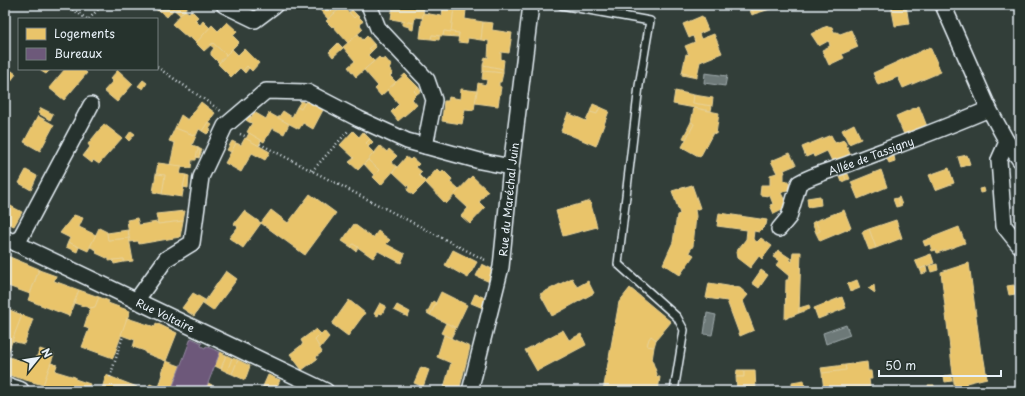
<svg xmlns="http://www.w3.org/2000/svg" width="1025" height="396" font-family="'Playpen Sans',sans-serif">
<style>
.water{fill:#6d7978;stroke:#9ea9ab}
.homes{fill:#e9c46a;stroke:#e9d295}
.offices{fill:#6d597a;stroke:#9287a0}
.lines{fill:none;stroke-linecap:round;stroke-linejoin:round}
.service-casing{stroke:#e8f1f8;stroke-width:10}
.minor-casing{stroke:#e8f1f8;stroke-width:18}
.tertiary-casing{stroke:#e8f1f8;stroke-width:21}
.path{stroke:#e8f1f8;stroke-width:2.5;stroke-dasharray:1 3;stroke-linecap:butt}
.service{stroke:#26332d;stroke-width:7}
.minor{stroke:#26332d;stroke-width:15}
.tertiary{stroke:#26332d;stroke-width:18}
.labels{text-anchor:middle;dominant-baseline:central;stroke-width:4;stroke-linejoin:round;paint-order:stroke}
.street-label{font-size:11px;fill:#e8f1f8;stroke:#26332d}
</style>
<rect width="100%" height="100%" fill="#323e39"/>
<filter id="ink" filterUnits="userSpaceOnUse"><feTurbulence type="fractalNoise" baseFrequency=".025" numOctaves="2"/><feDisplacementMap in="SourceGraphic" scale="8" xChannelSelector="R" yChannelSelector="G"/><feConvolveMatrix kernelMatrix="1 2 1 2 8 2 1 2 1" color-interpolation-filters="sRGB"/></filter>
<g filter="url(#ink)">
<g class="water">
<polygon points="705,73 727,76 725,86 704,83"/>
<polygon points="707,313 716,315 712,335 704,334"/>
<polygon points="846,325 850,335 826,344 823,333"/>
</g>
<g class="homes">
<polygon points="151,5 164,5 158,11"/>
<polygon points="164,5 169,5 174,9 167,17 159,10"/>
<polygon points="169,5 189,5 180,15"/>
<polygon points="326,5 343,5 328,19 320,10"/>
<polygon points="393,5 424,5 423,18 415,17 414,23 391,19"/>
<polygon points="750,5 765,5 767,10 754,14"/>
<polygon points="750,5 754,14 752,15 748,6"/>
<polygon points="765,5 775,5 776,7 767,10"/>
<polygon points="891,5 906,5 909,24 895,26"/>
<polygon points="343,6 354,18 357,15 363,21 360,25 363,29 348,43 333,26 332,27 326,21"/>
<polygon points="443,7 454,8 451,32 444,31 443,36 432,35 431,39 420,38 423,13 442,16"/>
<polygon points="454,8 466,10 465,19 483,22 481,40 468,38 467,43 458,42 459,33 451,32"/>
<polygon points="185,10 189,13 191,10 198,17 195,20 200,25 203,21 210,28 196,43 190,37 188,38 172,24"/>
<polygon points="352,10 357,15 354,18 349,12"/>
<polygon points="702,16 708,30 699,34 701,39 714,34 722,53 700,62 697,76 682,73 686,54 689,55 685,46 695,42 693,36 689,38 683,24"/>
<polygon points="402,21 414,23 413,30 409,29 409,27 402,25"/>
<polygon points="227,22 237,31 233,36 239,42 226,55 213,43 204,51 196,43 212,25 218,31"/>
<polygon points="483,22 493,23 492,30 512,33 509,53 501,52 501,59 504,60 503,69 483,65 485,57 488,58 489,41 481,40"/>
<polygon points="828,26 832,27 834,32 837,32 840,34 851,30 858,47 842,54 844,58 829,65 822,50 830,46 829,42 828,41 819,46 811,34 822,28"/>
<polygon points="444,31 459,33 458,37 443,36"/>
<polygon points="358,34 363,40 367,36 374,44 369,48 372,51 368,55 374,61 356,77 348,67 355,61 343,47"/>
<polygon points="432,35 440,36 439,40 431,39"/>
<polygon points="213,43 226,55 219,63 211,55 211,52 214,48 210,45"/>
<polygon points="338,43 343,48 333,57 329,52"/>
<polygon points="374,44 376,47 372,51 369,48"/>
<polygon points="930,47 941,72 903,88 898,77 878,85 873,73"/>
<polygon points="232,49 238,55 244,49 259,63 252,71 247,66 243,71 240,68 231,77 218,64"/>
<polygon points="379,57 382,60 385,58 392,66 389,68 393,73 390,76 396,82 381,96 375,89 378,86 364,70"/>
<polygon points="483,65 503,69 503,73 483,71"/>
<polygon points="5,66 16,74 5,89"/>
<polygon points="247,66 249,68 245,73 243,71"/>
<polygon points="42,69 51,69 46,74 41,71"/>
<polygon points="65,69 83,69 87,73 64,100 49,88"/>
<polygon points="118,70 133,84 117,102 104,91 113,81 110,79"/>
<polygon points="483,71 503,73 501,82 499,82 499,86 501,87 498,106 475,103 478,83 486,85 487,80 482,79"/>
<polygon points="682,73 697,76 697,78 682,75"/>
<polygon points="405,74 418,87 414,91 417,94 412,99 417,105 398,121 391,112 399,104 387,90"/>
<polygon points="143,80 147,83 143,89 138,86"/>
<polygon points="418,87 421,91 417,94 414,91"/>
<polygon points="461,89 477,91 474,110 465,109 462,124 442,121 444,101 448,101 449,97 460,99"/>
<polygon points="675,91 694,95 693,103 712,106 711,111 673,104"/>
<polygon points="694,95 713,98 712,106 693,103"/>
<polygon points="301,101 305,103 301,109 297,107"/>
<polygon points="306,101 323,110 313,129 303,123 299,129 278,118 283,111 292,117 297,107 301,109"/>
<polygon points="201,102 215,113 202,131 199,129 196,136 175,128 181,115 188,120"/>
<polygon points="593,104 600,107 597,114 590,112"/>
<polygon points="919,106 928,129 906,139 896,116"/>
<polygon points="600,107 609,111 596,146 561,131 568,113 586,121 590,112 597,114"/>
<polygon points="41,108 53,114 50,120 38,113"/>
<polygon points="694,108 719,113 716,134 713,133 700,157 682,147 694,124 691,122"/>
<polygon points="254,112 266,119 269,113 289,124 284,134 272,128 264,142 247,132 252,123 249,122"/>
<polygon points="249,115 251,117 249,122 246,120"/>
<polygon points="38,116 54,125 40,151 24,142"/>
<polygon points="208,122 212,125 209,129 211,130 207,134 202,131"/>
<polygon points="691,122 694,124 686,139 683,138"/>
<polygon points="104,124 122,138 99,164 93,160 92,163 83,156 90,147 88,144"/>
<polygon points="854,124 861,139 849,144 842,130"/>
<polygon points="175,128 196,136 192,145 198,147 196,160 192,160 191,168 170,165 175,143 169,141"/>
<polygon points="131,131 135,134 129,141 126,138"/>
<polygon points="353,131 359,137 363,132 370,139 366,143 369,146 368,147 374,153 358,170 349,162 354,158 340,145"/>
<polygon points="249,133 261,140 259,146 246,139"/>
<polygon points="831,135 835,143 844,140 851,155 833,163 827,151 814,157 813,154 806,157 802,147"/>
<polygon points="245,138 270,152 265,160 252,153 241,172 225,163 236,143 241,145"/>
<polygon points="370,139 373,142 369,146 366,143"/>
<polygon points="232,141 236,143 231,152 227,150"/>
<polygon points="380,146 387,152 389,149 397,156 391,162 397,167 381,185 373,177 379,170 368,160"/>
<polygon points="198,148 202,150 199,158 196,157 199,157 200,150 198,150"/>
<polygon points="198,150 200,150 199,157 196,157"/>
<polygon points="790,153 796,165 784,170 785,173 784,173 784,181 789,181 789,189 781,193 785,201 788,200 788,207 774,214 770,205 773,204 770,196 760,195 761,185 770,185 770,175 777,173 771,161"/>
<polygon points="967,155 970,164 961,167 958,157"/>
<polygon points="894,156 895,161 889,163 887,159"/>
<polygon points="406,157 410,160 412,158 419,164 416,167 422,172 419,175 426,182 413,195 407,190 409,187 393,172"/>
<polygon points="368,160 379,170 374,175 364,164"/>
<polygon points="158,163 182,166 180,174 186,175 182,197 162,194 165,175 156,174"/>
<polygon points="949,168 954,183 935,190 929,175"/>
<polygon points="437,169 441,173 443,170 452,179 450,182 459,190 446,204 425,182"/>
<polygon points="26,170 37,176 31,190 19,183"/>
<polygon points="881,170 887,187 858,199 851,182"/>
<polygon points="156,174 165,175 162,194 153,192"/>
<polygon points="848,174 850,179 846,180 844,175"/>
<polygon points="186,175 189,176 188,188 183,187"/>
<polygon points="844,175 846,180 842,182 840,177"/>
<polygon points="472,176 488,191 479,202 485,208 470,224 461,216 468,208 454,195"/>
<polygon points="692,185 700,208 695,210 696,216 693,246 689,252 694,255 680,275 663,264 673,242 677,215 680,214 672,191"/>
<polygon points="984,188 985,192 980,193 979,189"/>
<polygon points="310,194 336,213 305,255 261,223 271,210 288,223"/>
<polygon points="820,196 821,205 808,207 807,198"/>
<polygon points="899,197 902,205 900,206 897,198"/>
<polygon points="897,198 900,206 896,207 893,199"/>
<polygon points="590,201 597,227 563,236 556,211"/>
<polygon points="5,203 22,212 14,226 5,222"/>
<polygon points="844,210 851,228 820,241 816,233 820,231 815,221"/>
<polygon points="185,211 183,221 158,224 156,214"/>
<polygon points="244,211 261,223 243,248 229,238 238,227 234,224"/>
<polygon points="719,213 767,220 766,225 759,232 754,231 753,239 757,242 761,238 772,246 762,259 759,256 750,268 737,258 736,252 746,239 747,230 717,226"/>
<polygon points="74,215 83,218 79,227 96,235 88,251 68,242 70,238 60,233"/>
<polygon points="137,218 139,225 157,222 158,224 183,221 180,237 139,244 138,241 130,242 127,220"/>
<polygon points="896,220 902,238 876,248 869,229"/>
<polygon points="815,221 820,231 816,233 812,223"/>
<polygon points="354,224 373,238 378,231 390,240 386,244 405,254 401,263 378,251 373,258 353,244 351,247 342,241"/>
<polygon points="959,227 965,243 937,253 936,250 932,251 930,244 925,246 923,241"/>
<polygon points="99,228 107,232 108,240 129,238 133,261 124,262 124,259 109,261 109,259 96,253 97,250 90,247"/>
<polygon points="869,229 876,248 869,250 862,232"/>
<polygon points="128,230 129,238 108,240 107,233"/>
<polygon points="68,242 79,247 77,252 66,247"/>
<polygon points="353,244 358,247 356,251 351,247"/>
<polygon points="453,250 477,262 468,278 445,265"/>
<polygon points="778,250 790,258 790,260 792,262 793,252 801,252 799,313 785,319 786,280 788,280 789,276 776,265 779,261 773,257"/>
<polygon points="931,254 934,263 919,269 915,260"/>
<polygon points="5,255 39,269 30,294 5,285"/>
<polygon points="124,259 124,262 114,264 113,260"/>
<polygon points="969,263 981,354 983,354 987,378 966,383 968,391 955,391 941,272"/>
<polygon points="482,264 496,271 492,283 476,276"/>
<polygon points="937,264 938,270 931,272 929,266"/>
<polygon points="926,267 927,272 922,274 920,269"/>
<polygon points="39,270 56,276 54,281 79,290 69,316 28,300"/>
<polygon points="761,270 768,275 759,288 752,283"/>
<polygon points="226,271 237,279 213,311 203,304"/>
<polygon points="572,278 577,287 588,281 594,293 552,316 540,294"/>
<polygon points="857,280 860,288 850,292 847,284"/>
<polygon points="709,283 740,288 748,295 743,301 754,330 740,336 727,301 706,298"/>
<polygon points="874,285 875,293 868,288"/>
<polygon points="1014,285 1016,294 1009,295 1007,286"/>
<polygon points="630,288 671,322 656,340 651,336 649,339 647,346 654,347 652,360 657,374 656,377 660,377 658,391 603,391 619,302"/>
<polygon points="79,290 99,297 95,307 90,308 74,303"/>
<polygon points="441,292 467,305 456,328 430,315"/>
<polygon points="193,293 205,300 194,316 182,308"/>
<polygon points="475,294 483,297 485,301 483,308 471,303"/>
<polygon points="99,297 109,301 108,303 130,311 113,358 82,347 89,329 84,327 90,308 95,307"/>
<polygon points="842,297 846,308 818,319 814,308"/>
<polygon points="349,300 365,313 348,336 332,324"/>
<polygon points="433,301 436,303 430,315 427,313"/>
<polygon points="380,303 386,306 382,314 379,313 378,316 374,314"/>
<polygon points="397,305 410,312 408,317 394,310"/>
<polygon points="809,305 810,309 799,313 799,308"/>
<polygon points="5,308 22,315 5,360"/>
<polygon points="22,315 33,319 24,344 12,341"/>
<polygon points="127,318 155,327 156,323 177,333 166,361 145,353 145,351 133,347 135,340 121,335"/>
<polygon points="446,323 456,328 451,338 441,333"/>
<polygon points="316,329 321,334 315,340 322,352 316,357 317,359 302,370 290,354 303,344 301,340"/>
<polygon points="563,330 569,340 581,334 586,345 537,371 525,350"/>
<polygon points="324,331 329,337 320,348 315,340"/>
<polygon points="444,335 470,347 459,391 443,391 451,363 437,357"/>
<polygon points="651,336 656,340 654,347 647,346 649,339"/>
<polygon points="40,349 54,354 43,385 5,374 5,360 6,356 21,361 22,360 34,363"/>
<polygon points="220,352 226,355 221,369 215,366"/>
<polygon points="226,355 232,358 227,372 221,369"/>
<polygon points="232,358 238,360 232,374 227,372"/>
<polygon points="238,360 250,366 245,380 232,374"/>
<polygon points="166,361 180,366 171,391 158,391 163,374 162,373"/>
<polygon points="867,362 868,371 871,371 872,379 869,379 870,387 850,389 850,391 824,391 822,373 846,370 845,365"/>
<polygon points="51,363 57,365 55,371 75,377 75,379 90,384 88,391 62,391 43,385"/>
<polygon points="845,365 846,370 822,373 821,368"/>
<polygon points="421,367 429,370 423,387 414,383"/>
<polygon points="737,370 744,370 744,377 736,377"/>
<polygon points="744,370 755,370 756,391 737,391 736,377 744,377"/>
<polygon points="106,375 137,387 135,391 103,391 104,390 102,389"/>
<polygon points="268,375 280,380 275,391 261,391"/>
<polygon points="952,375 952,381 945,382 944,376"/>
<polygon points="804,380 805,388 792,389 792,382"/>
<polygon points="208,383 212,385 210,391 205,391"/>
<polygon points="150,384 159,388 158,391 147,391"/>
<polygon points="928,385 934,385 934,391 929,391"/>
<polygon points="955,386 955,391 939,391 938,389"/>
<polygon points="805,388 805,391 793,391 792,389"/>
</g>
<polygon class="offices" points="191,338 202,343 201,346 205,348 206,346 220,352 205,391 171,391"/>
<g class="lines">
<g class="service-casing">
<polyline id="service" points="561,5 650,21 639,86 618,264 677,317 684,330 674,391"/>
</g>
<g class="minor-casing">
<g id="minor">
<polyline points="224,5 255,20 275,5"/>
<polyline points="369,5 378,28 427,80 434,100 425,146"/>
<polyline points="943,5 989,109 1007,142 1020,160"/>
<polyline points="1007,142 999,160 1004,226 1020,246"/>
<path id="s1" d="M779,229L789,217L799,183C816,173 837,169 856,161C901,144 945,128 989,109"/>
<path id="s2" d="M5,238L326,391"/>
<polyline points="17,244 91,105"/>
<polyline points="136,301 166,259 192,243 201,177 225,126 266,91 307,92 359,119 407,141 480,161 511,167"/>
<path id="s3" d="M470,391L501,267L511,167L531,5"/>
</g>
</g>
<g class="tertiary-casing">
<polyline id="tertiary" points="5,386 20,391"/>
</g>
<g class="path">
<polyline points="66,5 87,19"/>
<polyline points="89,19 102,5"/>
<polyline points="157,67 221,111"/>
<polyline points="240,134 247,137"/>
<polyline points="260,144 487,261"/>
<polyline points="312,171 349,130"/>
<polyline points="110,377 123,336"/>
</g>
<use href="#service" class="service"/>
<use href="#minor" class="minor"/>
<use href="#tertiary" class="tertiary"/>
</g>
</g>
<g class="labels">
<g class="street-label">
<text stroke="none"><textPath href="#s1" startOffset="128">Allée de Tassigny</textPath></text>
<text stroke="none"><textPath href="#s3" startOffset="196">Rue du Maréchal Juin</textPath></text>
<text stroke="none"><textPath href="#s2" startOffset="178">Rue Voltaire</textPath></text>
</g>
</g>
<rect width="1025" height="396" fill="none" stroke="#26332d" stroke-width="20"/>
<rect x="10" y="10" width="1005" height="376" fill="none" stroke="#e8f1f8" stroke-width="1.5" filter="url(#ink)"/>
<rect x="18" y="18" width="140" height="52" fill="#26332d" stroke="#747f7e"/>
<rect x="26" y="28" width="20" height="12" fill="#e9c46a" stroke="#747f7e"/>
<text x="54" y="38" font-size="12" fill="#e8f1f8">Logements</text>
<rect x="26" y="48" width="20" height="12" fill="#6d597a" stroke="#747f7e"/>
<text x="54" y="58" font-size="12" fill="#e8f1f8">Bureaux</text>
<g transform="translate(38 358) rotate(60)" stroke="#26332d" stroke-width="3" paint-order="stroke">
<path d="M0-3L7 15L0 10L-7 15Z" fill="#e8f1f8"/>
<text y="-6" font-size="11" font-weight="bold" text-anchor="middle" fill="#e8f1f8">N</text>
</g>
<path d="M879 370v6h122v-6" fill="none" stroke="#e8f1f8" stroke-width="2"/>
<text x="885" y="370" font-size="12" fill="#e8f1f8" stroke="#26332d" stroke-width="3" paint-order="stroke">50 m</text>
</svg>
